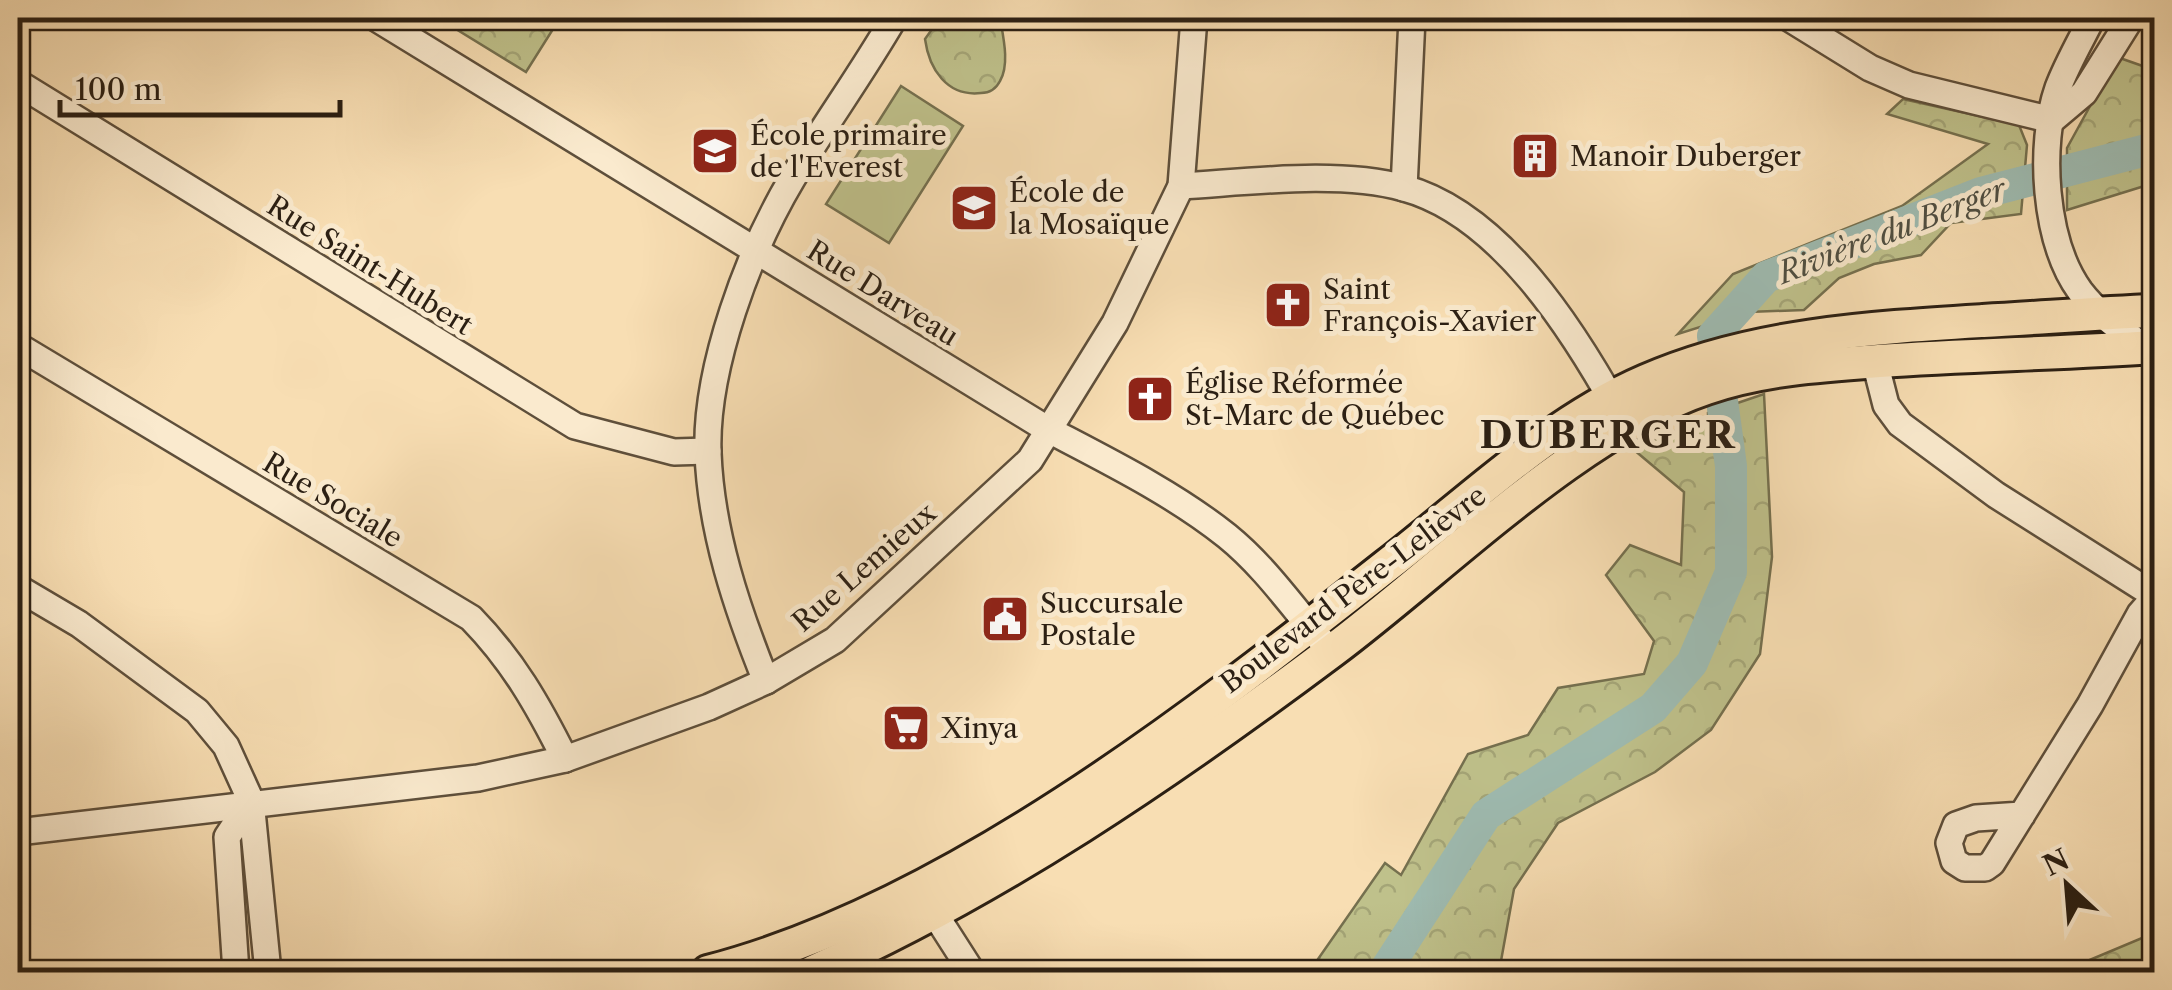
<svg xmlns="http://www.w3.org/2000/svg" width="2172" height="990" font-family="'Libre Caslon Text',serif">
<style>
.forest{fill:url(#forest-crowns);stroke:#75704f;stroke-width:2.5}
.pitch{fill:#bfc18b;stroke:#75704f;stroke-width:2.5}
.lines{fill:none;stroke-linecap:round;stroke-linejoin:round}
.river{stroke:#9ebbb1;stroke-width:32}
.minor-casing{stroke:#5e4f3b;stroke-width:30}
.major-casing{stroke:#2b1f13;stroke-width:38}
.minor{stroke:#faeace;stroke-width:25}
.major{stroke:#f8deb3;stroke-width:32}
.labels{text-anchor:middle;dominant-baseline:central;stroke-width:10;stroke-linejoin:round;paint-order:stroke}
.poi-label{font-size:28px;fill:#2b1f13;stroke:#faeace;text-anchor:start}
.street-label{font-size:28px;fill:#2b1f13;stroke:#faeace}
.water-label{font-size:30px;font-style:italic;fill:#4e4e42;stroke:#faeace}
.district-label{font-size:38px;font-weight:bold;letter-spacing:2.5px;fill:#2b1f13;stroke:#faeace}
</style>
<defs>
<pattern id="forest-crowns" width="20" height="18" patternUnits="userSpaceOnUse" patternTransform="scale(2.5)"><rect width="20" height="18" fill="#bfc18b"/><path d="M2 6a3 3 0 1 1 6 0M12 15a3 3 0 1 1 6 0" fill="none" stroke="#a4a577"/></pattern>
</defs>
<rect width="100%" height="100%" fill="#f8deb3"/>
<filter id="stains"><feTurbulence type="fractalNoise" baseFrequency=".002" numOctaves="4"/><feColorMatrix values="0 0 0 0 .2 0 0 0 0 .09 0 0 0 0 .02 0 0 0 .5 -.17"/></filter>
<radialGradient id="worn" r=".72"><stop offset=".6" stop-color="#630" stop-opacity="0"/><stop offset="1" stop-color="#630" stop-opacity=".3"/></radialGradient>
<g class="forest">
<polygon points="438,18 560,18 526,72"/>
<path d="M940,18H1000C1003,36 1010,64 1000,81C996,89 989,93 981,93C947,97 929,69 925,39Z"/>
<polygon points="2117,57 2154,70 2154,183 2067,210 2067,148"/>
<polygon points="1903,99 2019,125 2027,145 2021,214 1951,223 1921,255 1874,264 1839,278 1804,310 1748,312 1678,334 1733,274 1902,206 1988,144 1887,114"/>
<polygon points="1764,394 1772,557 1760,654 1711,730 1655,772 1558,823 1514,889 1499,972 1309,972 1385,863 1401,875 1468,754 1528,735 1558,688 1644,674 1654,641 1606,575 1630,545 1681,565 1684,492 1633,449 1708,417 1708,413"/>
<polygon points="2154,937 2154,972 2061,972 2142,938"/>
</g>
<polygon class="pitch" points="901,86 963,126 889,243 826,204"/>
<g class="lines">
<polyline class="river" points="1384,972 1486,815 1653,708 1692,663 1731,572 1731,466 1713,336 1766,277 1981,193 2154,148"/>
<g class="minor-casing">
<g id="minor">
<path d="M376,18L1047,429C1108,461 1173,493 1227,536C1264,566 1291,605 1321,640"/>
<polyline points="1789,18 1870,68 1909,85 2052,120"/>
<path d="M2092,18C2081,40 2067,64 2058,88C2038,145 2044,241 2080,291C2099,316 2126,333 2151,352"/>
<polyline points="18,83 575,426 674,452 708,451"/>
<polyline points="2052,120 2084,93 2131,18"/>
<path d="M1181,186C1249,182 1339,170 1404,188C1500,214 1573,330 1618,411"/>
<polyline points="1404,188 1412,18"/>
<path d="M18,346L471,618C513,661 538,705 565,759"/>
<polyline points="1875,362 1886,405 1900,424 1996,495 2154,595"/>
<polyline points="18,588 79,624 197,711 226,746 251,801 268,972"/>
<path d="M766,681C737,609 711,532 708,453C705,368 749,251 792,179C825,124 862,73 894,18"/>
<polyline points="2022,815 1976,818 1956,825 1949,843 1954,861 1965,868 1985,868 1992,863 2090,705 2140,614 2154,598"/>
<polyline points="18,832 478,778 565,759 709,707 766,681 835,640 1030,460 1115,323 1181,186 1194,18"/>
<polyline points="924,897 972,972"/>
<polyline points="236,972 227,837 251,801"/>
</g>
</g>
<g class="major-casing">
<g id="major">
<path d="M708,972C948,910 1193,718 1386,566C1469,502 1549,423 1646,381C1751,335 1869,328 1983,321C2040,318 2097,313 2154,311"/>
<path d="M813,972C999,889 1169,773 1332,651C1442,569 1578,431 1706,388C1761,369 1822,365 1879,361C1971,355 2063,353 2154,347"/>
</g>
</g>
<use href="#minor" class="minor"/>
<use href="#major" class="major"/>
</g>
<defs>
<g id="school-square" transform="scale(2.5)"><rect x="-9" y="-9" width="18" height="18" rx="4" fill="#8f2418" stroke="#faeace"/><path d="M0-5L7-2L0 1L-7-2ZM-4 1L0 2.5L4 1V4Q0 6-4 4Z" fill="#fff"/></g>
<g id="building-square" transform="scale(2.5)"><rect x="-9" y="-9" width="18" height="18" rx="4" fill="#8f2418" stroke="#faeace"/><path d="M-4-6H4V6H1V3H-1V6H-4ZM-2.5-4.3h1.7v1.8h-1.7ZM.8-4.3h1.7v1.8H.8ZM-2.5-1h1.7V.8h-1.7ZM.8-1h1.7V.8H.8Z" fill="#fff"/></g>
<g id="church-square" transform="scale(2.5)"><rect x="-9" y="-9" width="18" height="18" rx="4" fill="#8f2418" stroke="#faeace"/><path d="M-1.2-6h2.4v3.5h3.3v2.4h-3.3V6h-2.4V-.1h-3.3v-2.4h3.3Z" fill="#fff"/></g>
<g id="civic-square" transform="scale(2.5)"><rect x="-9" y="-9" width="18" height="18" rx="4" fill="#8f2418" stroke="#faeace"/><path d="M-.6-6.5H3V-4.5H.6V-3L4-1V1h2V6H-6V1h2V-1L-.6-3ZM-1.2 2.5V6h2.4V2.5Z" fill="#fff"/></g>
<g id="supermarket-square" transform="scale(2.5)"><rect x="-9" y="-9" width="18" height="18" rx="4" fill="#8f2418" stroke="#faeace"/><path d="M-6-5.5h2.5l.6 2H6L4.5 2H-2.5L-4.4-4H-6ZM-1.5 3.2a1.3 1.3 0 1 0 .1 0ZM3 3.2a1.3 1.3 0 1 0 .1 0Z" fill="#fff"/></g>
</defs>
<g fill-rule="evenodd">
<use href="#school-square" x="715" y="151"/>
<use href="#building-square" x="1535" y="156"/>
<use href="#school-square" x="974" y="208"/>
<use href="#church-square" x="1288" y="305"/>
<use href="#church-square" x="1150" y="399"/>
<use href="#civic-square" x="1005" y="619"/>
<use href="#supermarket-square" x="906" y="728"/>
</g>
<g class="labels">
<g class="poi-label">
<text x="750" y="135">École primaire<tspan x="750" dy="32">de l'Everest</tspan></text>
<text x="1570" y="156">Manoir Duberger</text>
<text x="1009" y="192">École de<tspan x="1009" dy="32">la Mosaïque</tspan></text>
<text x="1323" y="289">Saint<tspan x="1323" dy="32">François-Xavier</tspan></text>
<text x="1185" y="383">Église Réformée<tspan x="1185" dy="32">St-Marc de Québec</tspan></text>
<text x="1040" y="603">Succursale<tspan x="1040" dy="32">Postale</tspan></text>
<text x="941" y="728">Xinya</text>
</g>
<g class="street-label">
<text transform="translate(370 265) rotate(32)">Rue Saint-Hubert</text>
<text transform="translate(883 293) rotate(32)">Rue Darveau</text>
<text transform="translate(333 500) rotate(31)">Rue Sociale</text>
<text transform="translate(864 567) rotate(-41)">Rue Lemieux</text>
<text transform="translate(1353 589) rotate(-37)">Boulevard Père-Lelièvre</text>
</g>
<g class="water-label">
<text transform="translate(1892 231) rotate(-21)">Rivière du Berger</text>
</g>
<g class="district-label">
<text x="1608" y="434">DUBERGER</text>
</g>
</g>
<rect width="2172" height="990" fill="none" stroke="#f8deb3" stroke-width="60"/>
<rect x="20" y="20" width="2132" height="950" fill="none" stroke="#2b1f13" stroke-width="5"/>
<rect x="30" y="30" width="2112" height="930" fill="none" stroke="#2b1f13" stroke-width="2.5"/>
<g transform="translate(2067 885) rotate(334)" stroke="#faeace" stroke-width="8" paint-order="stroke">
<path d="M0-8L18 38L0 25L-18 38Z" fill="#2b1f13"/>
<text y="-15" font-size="28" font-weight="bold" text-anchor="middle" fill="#2b1f13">N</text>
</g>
<path d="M60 100v15h280v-15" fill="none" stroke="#2b1f13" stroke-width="5"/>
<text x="75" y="100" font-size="30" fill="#2b1f13" stroke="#faeace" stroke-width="8" paint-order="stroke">100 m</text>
<rect width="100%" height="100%" filter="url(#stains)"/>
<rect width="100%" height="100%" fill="url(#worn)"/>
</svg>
